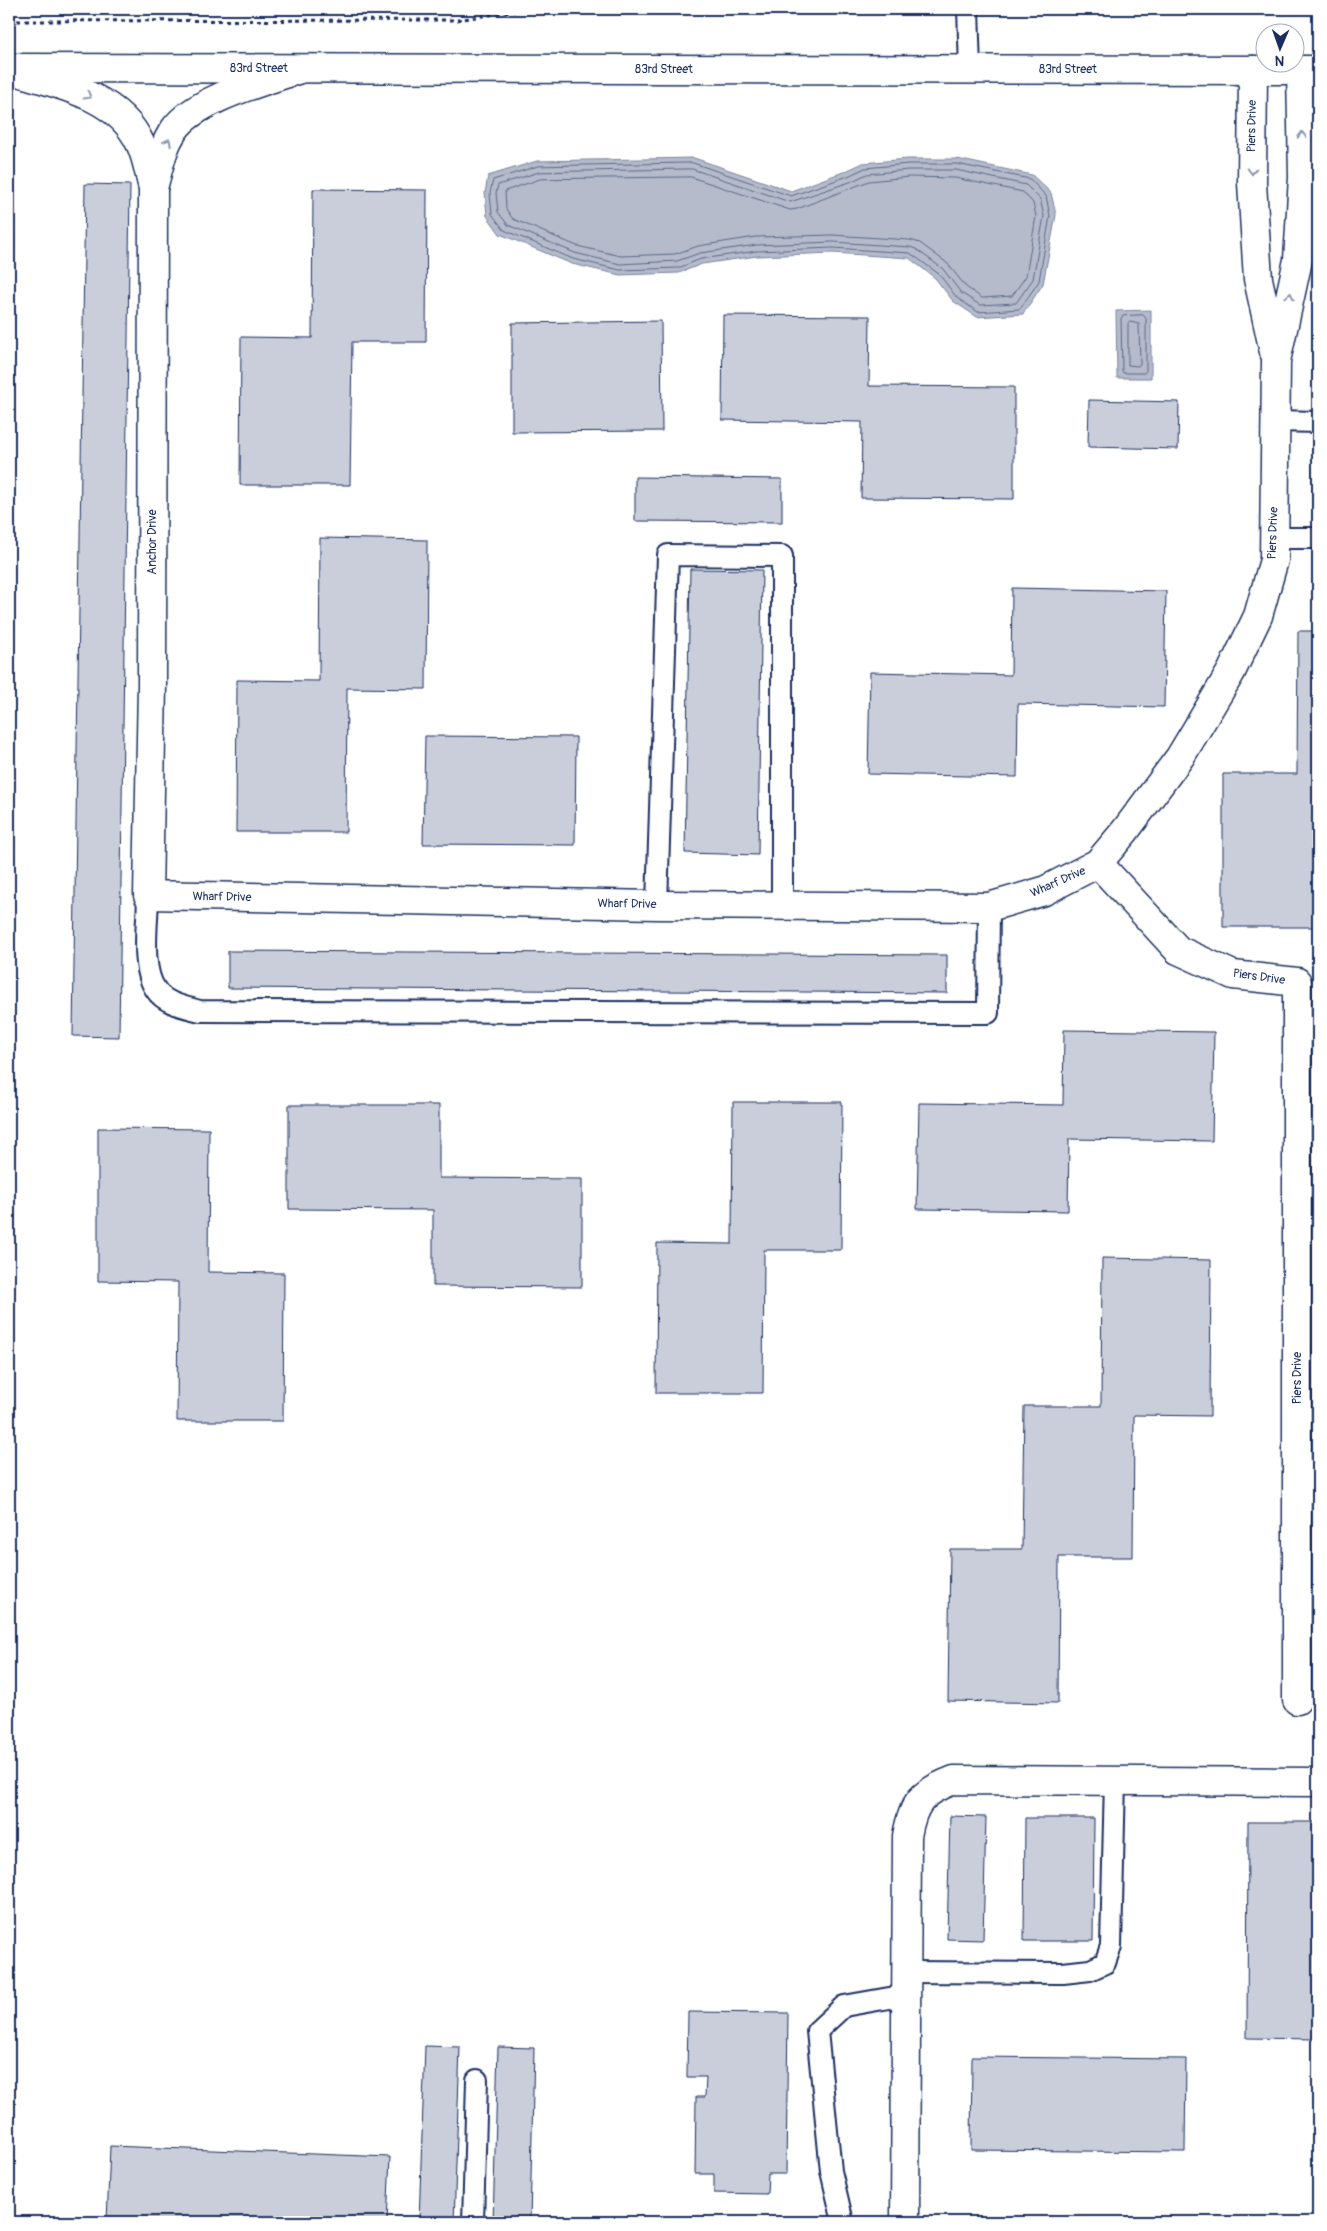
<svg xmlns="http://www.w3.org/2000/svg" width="1327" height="2231" font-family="Pangolin,sans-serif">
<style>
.water{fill:#b5bbca;stroke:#77839f}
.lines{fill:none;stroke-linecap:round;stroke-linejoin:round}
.shore{stroke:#596789;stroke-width:1}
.building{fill:#caceda;stroke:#1b2f5e}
.service-casing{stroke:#1b2f5e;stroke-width:24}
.minor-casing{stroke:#1b2f5e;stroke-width:31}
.secondary-casing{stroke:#1b2f5e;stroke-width:31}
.path{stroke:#1b2f5e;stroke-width:3;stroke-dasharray:4 4;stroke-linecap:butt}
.service{stroke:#fff;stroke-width:20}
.minor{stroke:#fff;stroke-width:28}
.secondary{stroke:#fff;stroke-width:28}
.oneway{stroke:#8d97ae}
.labels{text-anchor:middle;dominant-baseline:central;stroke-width:4;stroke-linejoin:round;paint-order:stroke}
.street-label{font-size:12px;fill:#1b2f5e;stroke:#fff}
</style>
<rect width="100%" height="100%" fill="#fff"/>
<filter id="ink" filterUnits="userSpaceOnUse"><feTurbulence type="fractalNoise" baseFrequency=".02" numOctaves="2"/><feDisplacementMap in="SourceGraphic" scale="10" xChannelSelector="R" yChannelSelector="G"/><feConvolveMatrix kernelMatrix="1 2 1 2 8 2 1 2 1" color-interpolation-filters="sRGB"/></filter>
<g filter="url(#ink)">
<g class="water">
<polygon points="694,158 791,191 846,171 863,163 908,159 957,159 1032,175 1051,193 1056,215 1043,284 1023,314 977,317 953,301 935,278 909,258 833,253 757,256 702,264 679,273 620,275 572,264 500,234 487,216 485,193 488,176 537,161"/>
<polygon points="1151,310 1151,378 1117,378 1116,311"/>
</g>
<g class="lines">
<g class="shore">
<polygon points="693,163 791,196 848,176 865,168 908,164 957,164 1030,179 1046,196 1050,216 1039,281 1020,309 978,312 957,298 939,274 910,253 833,248 757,251 701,259 678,268 620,270 573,259 504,230 492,214 490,193 493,180 538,166"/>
<polygon points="692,169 790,202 850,182 867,174 908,170 956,170 1026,185 1040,199 1044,216 1033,279 1016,303 980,305 961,293 943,269 916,249 910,247 833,242 757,245 700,253 677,261 620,264 575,253 508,225 498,212 496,193 498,185 539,172"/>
<polygon points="691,177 790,210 797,209 869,181 909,177 955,178 1023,192 1033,203 1036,216 1026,276 1012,296 982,298 966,287 947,263 920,243 910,240 833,235 756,237 698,246 675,254 621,256 577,246 513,219 506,209 505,191 540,179"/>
<polygon points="1143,315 1146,318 1146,371 1144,373 1123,373 1122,370 1121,318 1123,316"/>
<polygon points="1130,322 1139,324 1140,364 1138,366 1128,365 1128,324"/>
</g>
</g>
<g class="building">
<polygon points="85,184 130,185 119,1037 73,1036"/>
<polygon points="313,189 427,190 426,342 352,342 350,485 240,485 241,337 312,338"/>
<polygon points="723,315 870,316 869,386 1014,387 1014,499 861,498 862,422 722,420"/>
<polygon points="661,321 662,431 512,432 512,323"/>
<polygon points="1089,400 1179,402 1178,449 1088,447"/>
<polygon points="635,477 782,479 782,522 635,521"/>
<polygon points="320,538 427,540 426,689 347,688 346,832 236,832 237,680 319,681"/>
<polygon points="690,569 762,570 758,855 685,853"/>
<polygon points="1012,588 1166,591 1164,707 1018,704 1017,777 868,774 870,672 1011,675"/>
<polygon points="1298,631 1318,631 1318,927 1223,927 1223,774 1297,774"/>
<polygon points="425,736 576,737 575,845 423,844"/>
<polygon points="228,951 947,955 947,993 228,988"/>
<polygon points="1064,1030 1214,1032 1212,1141 1069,1139 1068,1211 917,1209 919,1103 1063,1105"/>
<polygon points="733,1102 842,1102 841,1250 764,1250 763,1393 656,1393 657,1243 732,1244"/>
<polygon points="289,1105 439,1105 439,1178 582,1179 582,1287 433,1286 433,1210 289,1209"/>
<polygon points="98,1128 209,1129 208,1272 284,1273 283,1421 177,1421 178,1282 98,1281"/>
<polygon points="1102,1258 1211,1260 1210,1416 1134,1415 1133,1557 1059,1557 1058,1703 948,1701 950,1549 1022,1549 1024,1406 1101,1406"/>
<polygon points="950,1816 986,1817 983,1940 947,1939"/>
<polygon points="1025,1818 1094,1818 1093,1941 1024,1941"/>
<polygon points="1248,1822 1318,1822 1318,2039 1247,2038"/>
<polygon points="688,2012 788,2013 786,2174 768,2174 767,2194 714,2193 714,2174 695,2174 696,2097 705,2097 706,2077 687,2077"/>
<polygon points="425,2046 460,2047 454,2222 419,2222"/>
<polygon points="498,2047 534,2048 530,2222 493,2222"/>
<polygon points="972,2057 1186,2059 1185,2152 971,2150"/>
<polygon points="110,2146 390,2157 387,2222 107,2222"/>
</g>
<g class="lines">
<g class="service-casing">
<g id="service">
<polyline points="968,9 970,69"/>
<polyline points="1275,421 1318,422"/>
<polyline points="1274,538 1318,538"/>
<path d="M148,895C148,922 140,968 156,990C165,1004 186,1007 200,1011L988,1013L989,907"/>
<polyline points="657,905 668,555 782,556 782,906"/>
<polyline points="906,1972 1063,1973 1090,1970 1105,1963 1111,1946 1115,1780"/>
<polyline points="473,2222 477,2080"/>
<polyline points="843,2222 831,2171 817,2031 844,2006 906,1995"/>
</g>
</g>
<g class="minor-casing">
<g id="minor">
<path d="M297,70C262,82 195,99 174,130C162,147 159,168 153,188L152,686L148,895L657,905L989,907L1044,891L1098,863L1125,831L1180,757L1231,672L1258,616L1274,560L1276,361L1298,260L1303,177L1301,70"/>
<polyline points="1253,70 1252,183 1258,279 1274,352"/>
<path d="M18,72C62,85 119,97 140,143C147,157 149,174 153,188"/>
<polyline points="1098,863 1178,950 1233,975 1297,982 1297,1700"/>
<path d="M905,2222L907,1836C913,1802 922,1792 954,1780L1318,1782"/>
</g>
</g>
<g class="secondary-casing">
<polyline id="secondary" points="9,68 1318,70"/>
</g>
<g class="path">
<polyline points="996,9 1318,11"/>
<polyline points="9,21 457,20 528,9"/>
</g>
<use href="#service" class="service"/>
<use href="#minor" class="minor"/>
<use href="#secondary" class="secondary"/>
</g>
<defs><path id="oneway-chevron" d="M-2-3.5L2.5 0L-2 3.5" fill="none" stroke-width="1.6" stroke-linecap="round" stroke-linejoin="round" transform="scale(1.25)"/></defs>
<g class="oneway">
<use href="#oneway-chevron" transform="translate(88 96) rotate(30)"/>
<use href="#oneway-chevron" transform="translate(1302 135) rotate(-91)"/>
<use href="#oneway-chevron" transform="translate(168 142) rotate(-62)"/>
<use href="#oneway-chevron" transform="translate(1252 171) rotate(90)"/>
<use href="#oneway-chevron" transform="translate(1290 296) rotate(-78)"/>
</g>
</g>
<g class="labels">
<g class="street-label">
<text x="259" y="68">83rd Street</text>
<text x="664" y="69">83rd Street</text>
<text x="1068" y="69">83rd Street</text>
<text transform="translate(1252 126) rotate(-89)">Piers Drive</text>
<text transform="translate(1273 533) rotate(-88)">Piers Drive</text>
<text transform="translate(152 542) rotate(-90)">Anchor Drive</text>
<text transform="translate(1058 882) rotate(-24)">Wharf Drive</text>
<text transform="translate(222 897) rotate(1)">Wharf Drive</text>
<text transform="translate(627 904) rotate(1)">Wharf Drive</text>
<text transform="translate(1259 977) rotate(8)">Piers Drive</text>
<text transform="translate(1297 1378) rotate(-90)">Piers Drive</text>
</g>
</g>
<rect width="1327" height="2231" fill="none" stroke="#fff" stroke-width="30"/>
<rect x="15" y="15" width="1297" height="2201" fill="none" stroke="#1b2f5e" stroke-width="2" filter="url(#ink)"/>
<g transform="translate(1280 48) rotate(182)"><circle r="24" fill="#ffffff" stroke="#a4acbf"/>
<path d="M0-4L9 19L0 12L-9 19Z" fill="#1b2f5e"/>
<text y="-8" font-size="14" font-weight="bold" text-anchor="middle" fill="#1b2f5e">N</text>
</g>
</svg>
